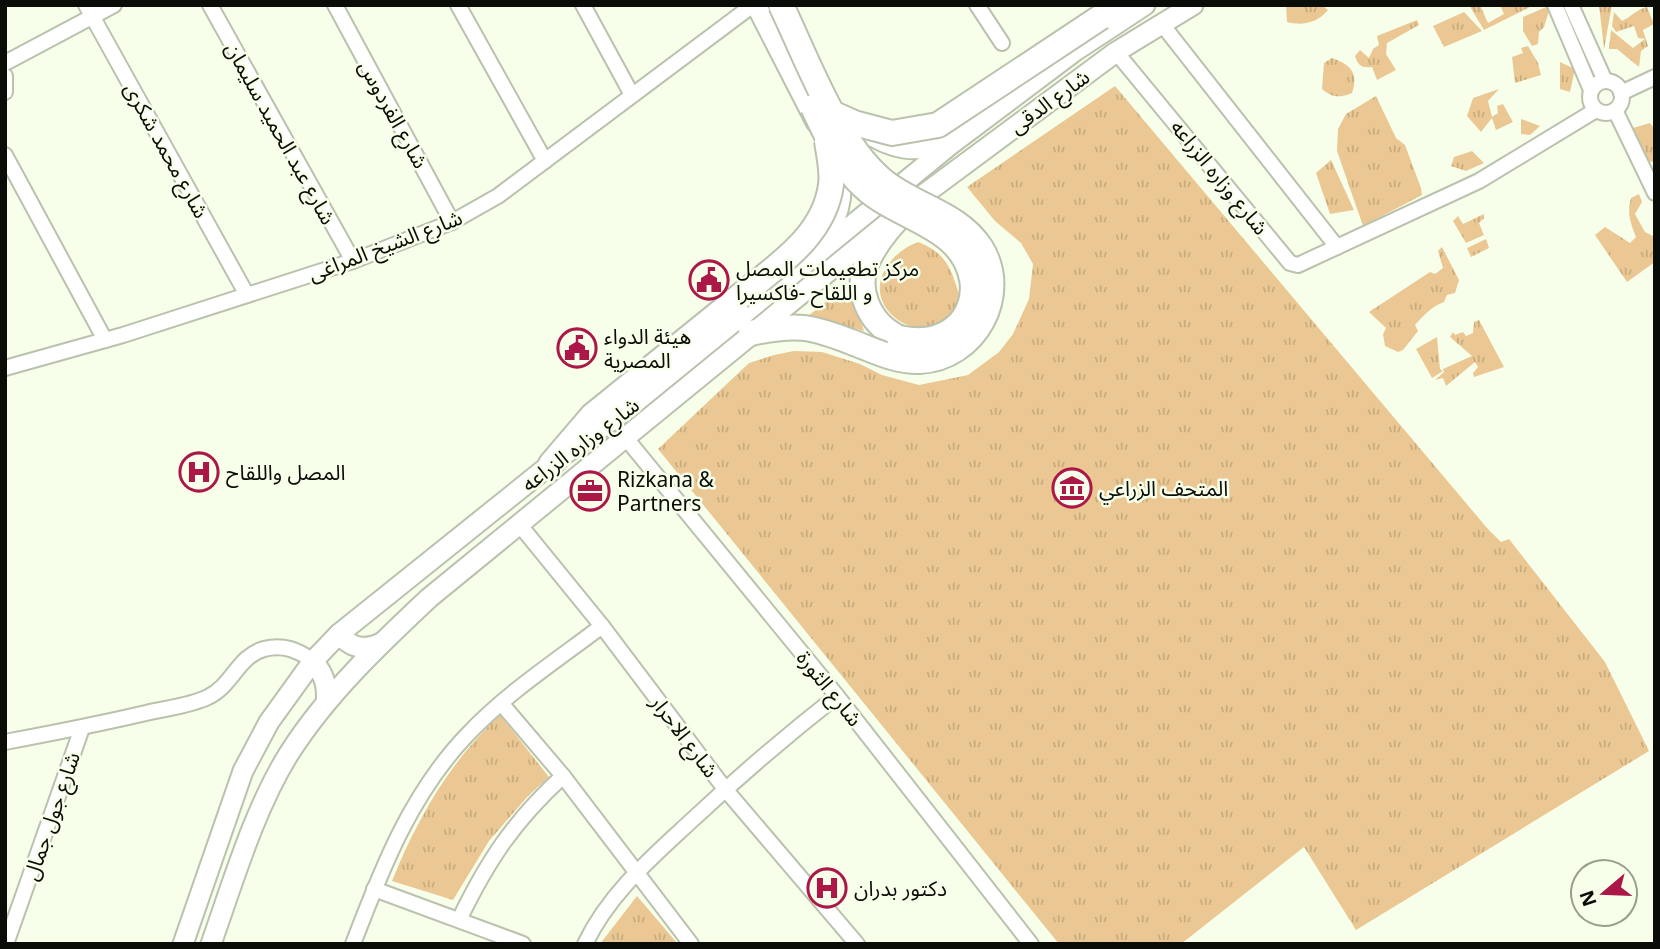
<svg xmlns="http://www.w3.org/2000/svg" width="1660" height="949" font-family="'Noto Sans','Noto Sans Arabic',sans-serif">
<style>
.grass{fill:url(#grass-tufts)}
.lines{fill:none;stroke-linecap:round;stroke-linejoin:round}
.street-casing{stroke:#bac2ae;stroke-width:18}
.secondary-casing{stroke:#bac2ae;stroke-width:23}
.highway-casing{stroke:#bac2ae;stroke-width:28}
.street{stroke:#fff;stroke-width:14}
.secondary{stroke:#fff;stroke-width:19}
.highway{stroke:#fff;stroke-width:24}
.highway-bridge-casing{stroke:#bac2ae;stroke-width:28;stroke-linecap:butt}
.highway-bridge{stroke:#fff;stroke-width:24}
.labels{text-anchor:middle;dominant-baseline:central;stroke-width:5;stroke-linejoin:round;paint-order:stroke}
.street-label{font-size:21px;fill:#0a0d07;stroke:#f7ffea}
.poi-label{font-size:21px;fill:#0a0d07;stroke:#f7ffea;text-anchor:start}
</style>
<defs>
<pattern id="grass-tufts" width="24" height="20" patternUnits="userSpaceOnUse" patternTransform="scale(1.75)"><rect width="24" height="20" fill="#ebc893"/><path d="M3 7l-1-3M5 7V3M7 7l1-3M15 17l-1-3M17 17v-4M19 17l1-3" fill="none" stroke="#c8ab7d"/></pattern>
</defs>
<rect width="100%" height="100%" fill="#f7ffea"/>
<g class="grass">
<path d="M1286,5H1322L1328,10C1317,23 1303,26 1287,22Z"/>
<polygon points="1469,5 1480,5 1488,23 1504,14 1500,5 1534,5 1484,30"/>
<polygon points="1551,5 1544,27 1539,32 1538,44 1532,46 1523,31 1523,17"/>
<polygon points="1599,5 1612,5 1604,49"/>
<path d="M1647,7L1654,24L1643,30L1648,46L1641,51L1639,67L1617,49H1609L1611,30L1633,48L1645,39L1638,38L1634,26L1616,32L1612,26L1614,12L1622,21C1631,17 1637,9 1647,7Z"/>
<polygon points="1464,12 1482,31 1444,47 1433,26"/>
<path d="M1417,20L1419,25L1387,43L1386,54L1396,70L1377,80L1372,67C1362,68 1358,66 1355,56L1360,50L1369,58L1373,49L1379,45L1377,36Z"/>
<polygon points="1528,46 1538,63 1541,75 1515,83 1512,57 1523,53 1521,48"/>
<path d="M1332,58C1350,64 1359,73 1352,93C1340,98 1332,98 1322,89L1324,63Z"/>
<polygon points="1560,62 1575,69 1570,92 1560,89"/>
<polygon points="1115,86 1487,528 1501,542 1509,539 1605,662 1649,751 1356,930 1304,847 1181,944 1059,944 658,449 749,363 774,355 794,351 822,352 860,364 882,375 919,385 968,375 999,352 1013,334 1029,299 1033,264 1021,243 995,221 967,187"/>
<polygon points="1499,89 1488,101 1492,117 1498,113 1497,106 1503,104 1513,122 1496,130 1492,118 1481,132 1467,116 1473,98"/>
<polygon points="1376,96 1396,138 1405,145 1421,188 1422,195 1363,226 1337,151 1338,129 1346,114"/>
<polygon points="1521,119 1540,126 1530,135 1521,134"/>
<polygon points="1650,123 1655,129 1655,183 1649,173 1654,171 1654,162 1644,161 1635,141 1633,128"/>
<polygon points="1472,151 1484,163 1466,171 1451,166 1454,157"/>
<polygon points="1331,160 1354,210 1330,214 1316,173"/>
<path d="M1639,194L1642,202L1635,214L1645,232L1655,237V262L1627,282L1595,235L1605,227L1630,243L1636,237C1630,222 1627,213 1631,198Z"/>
<polygon points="1484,214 1484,218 1479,223 1484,235 1466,243 1453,221 1458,216 1463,224"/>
<polygon points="1486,239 1489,248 1471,257 1467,248"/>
<path d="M918,242C947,253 951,269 960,297C940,361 853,313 888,265C896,254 905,247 918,242Z"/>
<path d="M1442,247L1459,280L1455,293L1447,295L1444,302C1431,307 1424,315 1415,325L1418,331L1403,350L1398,352L1385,346L1383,334L1386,328L1369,312L1430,272L1435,274L1443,268L1438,251Z"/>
<polygon points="850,283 864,331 808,316"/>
<polygon points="1479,320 1504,367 1474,377 1473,373 1478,367 1475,362 1446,386 1443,378 1435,380 1444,372 1443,369 1472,356 1450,337 1453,332 1455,335 1463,332 1466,336 1473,333 1474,322"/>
<polygon points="1437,337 1440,369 1443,371 1432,378 1416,349"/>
<path d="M500,715L549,777L528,796L489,841L453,900L392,881C417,819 450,761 500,715Z"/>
<polygon points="637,896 678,944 600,944"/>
</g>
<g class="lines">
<g class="street-casing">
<g id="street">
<polyline points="86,5 247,295"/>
<polyline points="210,5 353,261"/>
<polyline points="335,5 452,222"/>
<polyline points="458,5 545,161"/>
<polyline points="583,5 632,95"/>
<polyline points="977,5 1002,43"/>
<polyline points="1555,5 1591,90"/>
<polyline points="1571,5 1605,81"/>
<polyline points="1161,23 1337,247"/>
<polyline points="1116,52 1290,263 1298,265 1479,181 1596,110"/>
<polyline points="5,63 114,5"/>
<polyline points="5,76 5,92"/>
<circle cx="1606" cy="97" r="16"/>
<polyline points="1621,93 1655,77"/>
<polyline points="1615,110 1655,193"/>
<polyline points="5,155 105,340"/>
<polyline points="5,368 123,335 353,261 452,222 498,196 753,5"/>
<polyline points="625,437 837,696 1031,944"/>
<polyline points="519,524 602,626 725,789 857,944"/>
<polyline points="501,703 563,776 691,944"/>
<path d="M5,742C53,733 99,724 146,713C166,708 190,706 208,697C232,686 238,656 264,649C283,644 298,650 313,661"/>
<polyline points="374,889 523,944"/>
<path d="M459,920C488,860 514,821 563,776"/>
<polyline points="6,944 82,728"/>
<path d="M353,944C382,868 411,793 468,734C508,692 556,661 602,626"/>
<path d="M585,944C609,894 650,859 690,822C737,778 786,736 837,696"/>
</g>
</g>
<g class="secondary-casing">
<g id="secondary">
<polyline points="756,5 816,122"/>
<path d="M862,130C894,151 912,152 949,145"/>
<path d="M820,244C838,220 845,198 839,168"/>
<path d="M339,634C351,648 364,651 381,643"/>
<path d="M313,661C324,674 328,686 326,703"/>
<polyline points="183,944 243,771 269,722 313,661 339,634 551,464 626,410 950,145 1075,51 1145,5"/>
<path d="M211,944C233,882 255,807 290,752C328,693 379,645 429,598L911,204L1116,52L1193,5"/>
</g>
</g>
<g class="highway-casing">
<g id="highway">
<polyline points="1101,17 1120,5"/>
<path d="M751,333C796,323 811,326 854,343"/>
<path d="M899,338C869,324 852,287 870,256C880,236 896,220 911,204"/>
<polyline points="551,464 592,416 739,297"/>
</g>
</g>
<use href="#street" class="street"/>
<use href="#secondary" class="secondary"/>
<use href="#highway" class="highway"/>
<g class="highway-bridge-casing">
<g id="highway-bridge">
<path d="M781,5C807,59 836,140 881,179C912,206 958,212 981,248C1010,295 975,358 920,361C897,362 875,351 854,343"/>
<path d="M813,107C826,135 841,167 865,188C900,220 962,225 972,279C975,295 970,312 959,324C942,341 921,343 899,338"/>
<polyline points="834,114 854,123 892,133 938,125 1101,17"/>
<path d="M739,297C776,266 824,237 831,185C833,170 829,156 827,141"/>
</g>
</g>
<use href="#highway-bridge" class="highway-bridge"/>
</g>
<defs>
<g id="civic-ring" transform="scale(2.0125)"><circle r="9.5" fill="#f7ffea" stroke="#ab1848" stroke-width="1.5"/><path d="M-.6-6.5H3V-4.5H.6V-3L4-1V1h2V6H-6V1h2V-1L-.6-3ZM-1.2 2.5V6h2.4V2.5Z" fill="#ab1848"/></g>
<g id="hospital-ring" transform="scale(2.0125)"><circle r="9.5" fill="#f7ffea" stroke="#ab1848" stroke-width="1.5"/><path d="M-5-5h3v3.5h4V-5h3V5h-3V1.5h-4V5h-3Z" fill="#ab1848"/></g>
<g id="museum-ring" transform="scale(2.0125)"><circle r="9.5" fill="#f7ffea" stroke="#ab1848" stroke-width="1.5"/><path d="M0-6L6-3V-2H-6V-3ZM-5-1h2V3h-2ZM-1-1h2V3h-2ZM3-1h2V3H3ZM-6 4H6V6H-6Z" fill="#ab1848"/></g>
<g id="office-ring" transform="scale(2.0125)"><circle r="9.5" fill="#f7ffea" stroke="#ab1848" stroke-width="1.5"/><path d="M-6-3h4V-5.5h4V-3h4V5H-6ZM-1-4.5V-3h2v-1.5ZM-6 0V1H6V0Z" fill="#ab1848"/></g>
</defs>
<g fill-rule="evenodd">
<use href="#civic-ring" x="709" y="280"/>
<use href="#civic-ring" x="577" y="348"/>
<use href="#hospital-ring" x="199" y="472"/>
<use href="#museum-ring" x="1072" y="488"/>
<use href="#office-ring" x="590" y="491"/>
<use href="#hospital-ring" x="827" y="888"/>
</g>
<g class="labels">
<g class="street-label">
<text transform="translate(1049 101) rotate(-36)">شارع الدقى</text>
<text transform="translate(394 114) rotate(61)">شارع الفردوس</text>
<text transform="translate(281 133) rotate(61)">شارع عبد الحميد سليمان</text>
<text transform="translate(167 150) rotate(61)">شارع محمد شكرى</text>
<text transform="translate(1220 177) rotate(51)">شارع وزاره الزراعه</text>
<text transform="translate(385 245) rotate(-21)">شارع الشيخ المراغى</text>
<text transform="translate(580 444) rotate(-37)">شارع وزاره الزراعه</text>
<text transform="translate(830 688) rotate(51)">شارع الثورة</text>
<text transform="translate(685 736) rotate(53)">شارع الاحرار</text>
<text transform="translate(51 816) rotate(-71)">شارع جول جمال</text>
</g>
<g class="poi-label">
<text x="736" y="268">مركز تطعيمات المصل<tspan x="736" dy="24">و اللقاح -فاكسيرا</tspan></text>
<text x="604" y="336">هيئة الدواء<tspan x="604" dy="24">المصرية</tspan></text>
<text x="226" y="472">المصل واللقاح</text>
<text x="617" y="479">Rizkana &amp;<tspan x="617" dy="24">Partners</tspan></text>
<text x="1099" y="488">المتحف الزراعي</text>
<text x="854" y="888">دكتور بدران</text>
</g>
</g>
<rect width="1660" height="949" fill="none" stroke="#0a0d07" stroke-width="14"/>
<g transform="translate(1604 893) rotate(251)"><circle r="33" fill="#f7ffea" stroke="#989e8f" stroke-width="2"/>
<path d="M0-5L12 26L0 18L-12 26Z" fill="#ab1848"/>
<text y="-10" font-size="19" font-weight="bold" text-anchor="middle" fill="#0a0d07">N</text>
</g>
</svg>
